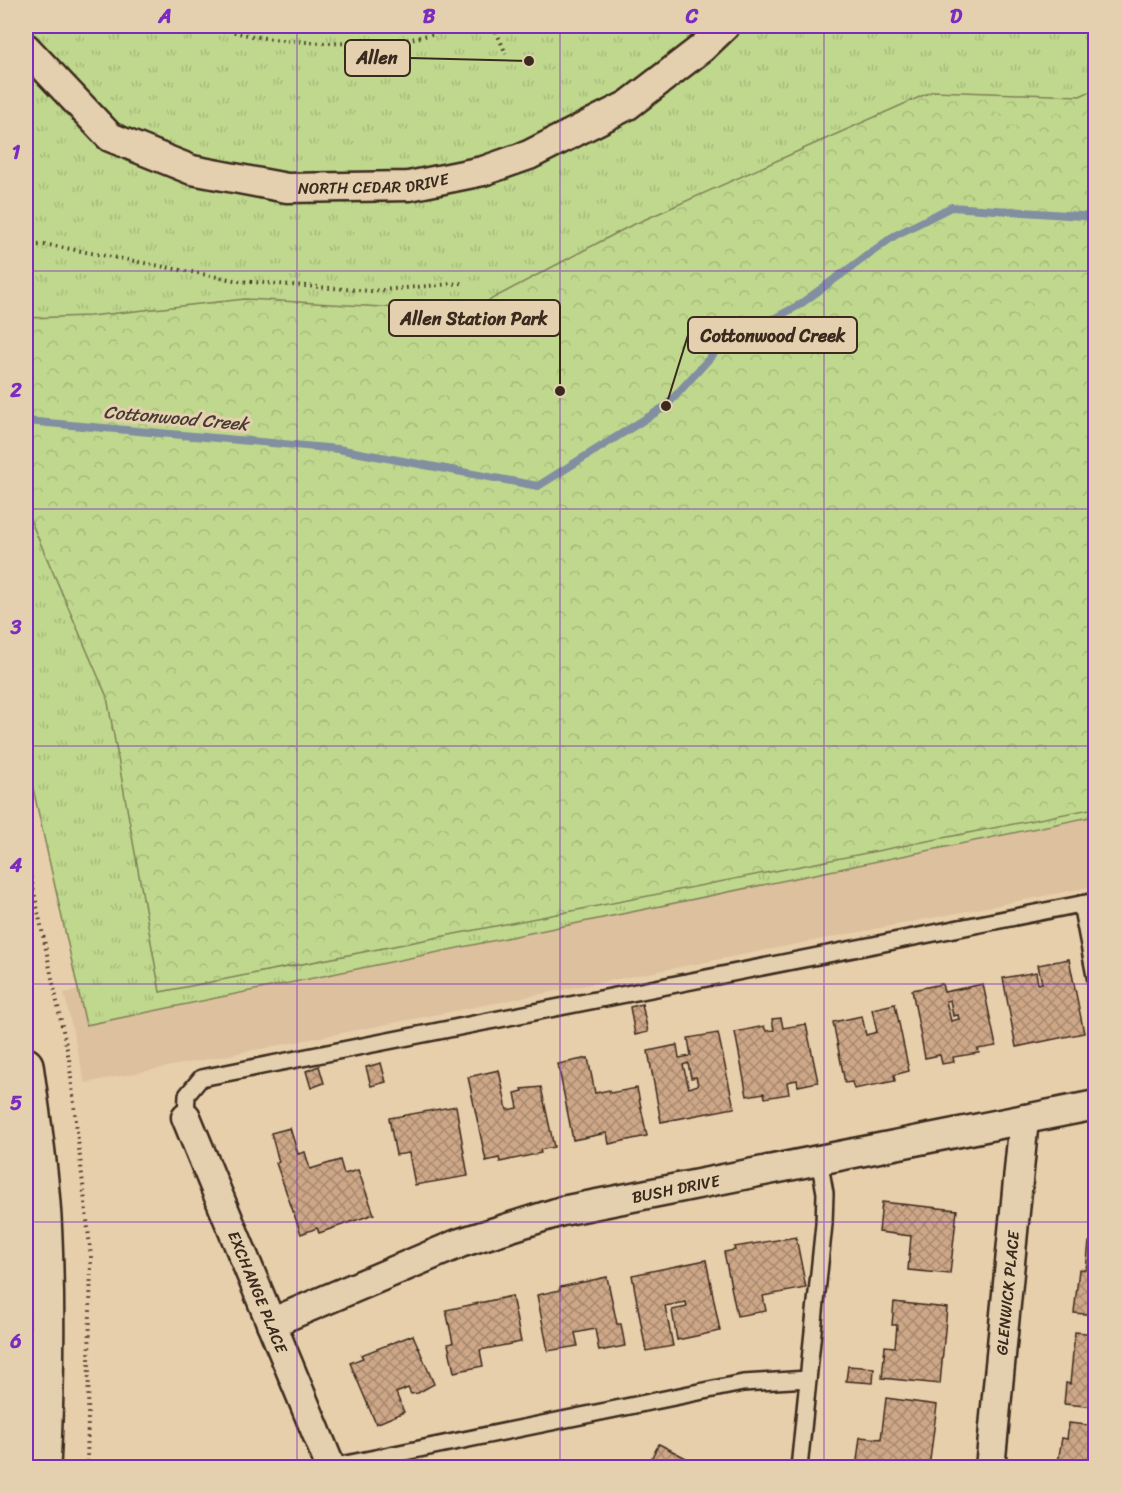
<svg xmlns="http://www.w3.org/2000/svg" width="1121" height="1493" font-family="Sriracha,sans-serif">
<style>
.built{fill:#ddc09e}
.grass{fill:url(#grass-tufts);stroke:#7e8156;stroke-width:1.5}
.forest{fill:url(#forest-crowns);stroke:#7e8156;stroke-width:1.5}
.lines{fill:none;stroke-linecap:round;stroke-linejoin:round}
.stream{stroke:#818fa1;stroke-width:8}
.building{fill:url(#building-cross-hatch);stroke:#3b2a1e;stroke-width:1.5;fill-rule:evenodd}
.service-casing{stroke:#3b2a1e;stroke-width:20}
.minor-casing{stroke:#3b2a1e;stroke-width:33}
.secondary-casing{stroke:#3b2a1e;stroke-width:38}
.path{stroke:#3b2a1e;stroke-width:4;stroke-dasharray:1.5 4.5;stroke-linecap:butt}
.service{stroke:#e4d0ae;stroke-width:15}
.minor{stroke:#e4d0ae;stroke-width:28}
.secondary{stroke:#e4d0ae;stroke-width:33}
.grid{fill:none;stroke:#7b2cbf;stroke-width:1.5;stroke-opacity:0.55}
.labels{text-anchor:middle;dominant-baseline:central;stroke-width:6;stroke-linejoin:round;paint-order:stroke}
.street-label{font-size:16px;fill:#3b2a1e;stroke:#e4d0ae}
.water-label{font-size:18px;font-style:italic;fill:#473b34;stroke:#e4d0ae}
.leader{fill:none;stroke:#3b2a1e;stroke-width:2}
.callout-dot{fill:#3b2a1e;stroke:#e4d0ae;stroke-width:2}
.callout{fill:#e4d0ae;stroke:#3b2a1e;stroke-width:2}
.callout-label{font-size:18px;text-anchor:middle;font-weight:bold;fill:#3b2a1e}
.neatline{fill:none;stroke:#7b2cbf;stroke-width:2}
.grid-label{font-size:20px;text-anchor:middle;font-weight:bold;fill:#7b2cbf}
</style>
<defs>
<pattern id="grass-tufts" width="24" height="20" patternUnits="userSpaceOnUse" patternTransform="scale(1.5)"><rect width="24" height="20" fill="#c0d88e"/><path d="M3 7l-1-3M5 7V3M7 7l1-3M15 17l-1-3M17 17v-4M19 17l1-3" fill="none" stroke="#a6ba7a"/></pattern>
<pattern id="forest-crowns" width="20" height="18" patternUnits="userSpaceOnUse" patternTransform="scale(1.5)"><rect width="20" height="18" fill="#c0d88e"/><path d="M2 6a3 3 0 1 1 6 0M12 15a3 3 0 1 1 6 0" fill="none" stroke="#a6ba7a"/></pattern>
<pattern id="building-cross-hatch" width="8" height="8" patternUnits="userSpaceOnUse" patternTransform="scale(1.5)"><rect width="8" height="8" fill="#cda787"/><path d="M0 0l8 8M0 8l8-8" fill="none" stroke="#a8886e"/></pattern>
</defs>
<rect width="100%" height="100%" fill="#e8cfac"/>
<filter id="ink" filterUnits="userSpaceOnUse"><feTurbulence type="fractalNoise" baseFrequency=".0167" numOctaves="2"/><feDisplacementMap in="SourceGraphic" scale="12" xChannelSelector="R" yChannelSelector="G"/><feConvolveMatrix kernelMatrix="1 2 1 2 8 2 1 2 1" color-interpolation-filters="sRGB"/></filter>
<g filter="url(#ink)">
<polygon class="built" points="1095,792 1095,886 85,1083 64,993"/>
<polygon class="grass" points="26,26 1095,26 1095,816 86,1025 26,757"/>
<polygon class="forest" points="1095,89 1095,808 160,992 107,697 26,510 26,318 90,316 245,299 467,312 628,227 933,91 1080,96"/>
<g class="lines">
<polyline class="stream" points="26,421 338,449 538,486 666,406 717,350 799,305 894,236 951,207 1096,217"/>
</g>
<g class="building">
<polygon points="1069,959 1084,1033 1016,1047 1003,978 1036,972 1038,984 1042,983 1038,965"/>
<path d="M942,984L944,992L983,984L996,1046L978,1049L979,1053L953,1057L954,1062L942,1064L940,1055L925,1058L912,990ZM950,1000L953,1016L958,1015L959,1019L951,1021L946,1001Z"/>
<polygon points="642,1004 648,1032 635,1035 630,1007"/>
<polygon points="895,1004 909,1071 894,1075 895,1081 854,1089 852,1082 845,1083 833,1022 862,1016 866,1035 877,1032 872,1009"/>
<polygon points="781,1018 783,1028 806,1024 818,1082 798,1086 797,1080 787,1082 789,1094 765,1098 764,1093 747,1096 735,1032 764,1026 766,1031 774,1030 772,1019"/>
<path d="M718,1033L734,1108L661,1122L648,1051L677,1045L679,1058L691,1056L688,1038ZM688,1063L691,1078L696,1077L698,1085L689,1088L683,1065Z"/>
<polygon points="588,1058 595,1093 609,1090 610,1093 637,1088 647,1136 609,1144 607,1133 573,1140 558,1064"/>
<polygon points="381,1063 386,1082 371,1086 366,1067"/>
<polygon points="319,1066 324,1083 311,1088 306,1071"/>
<polygon points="499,1070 507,1110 518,1108 515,1093 523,1091 522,1089 541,1087 554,1147 540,1150 541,1153 500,1162 499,1158 486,1161 468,1077"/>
<polygon points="456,1106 468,1176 415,1185 409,1153 396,1155 389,1118"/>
<polygon points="290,1128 298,1154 305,1152 310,1169 340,1160 344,1174 358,1170 374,1214 319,1233 317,1228 301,1234 276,1163 279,1162 271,1133"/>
<polygon points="882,1202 957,1210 950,1274 908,1270 911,1236 879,1232"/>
<polygon points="796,1237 806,1288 763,1296 766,1311 737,1316 724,1252 735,1250 734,1247"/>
<polygon points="1089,1242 1096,1243 1096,1315 1074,1313 1079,1269 1086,1270"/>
<polygon points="706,1260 720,1331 677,1340 672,1310 687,1307 686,1302 665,1306 673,1346 646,1351 632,1275"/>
<polygon points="607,1277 617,1324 621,1324 625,1346 599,1351 595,1329 575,1333 578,1346 548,1351 537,1295 560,1290 560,1287"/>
<polygon points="512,1296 521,1342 480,1350 483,1366 454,1372 448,1344 453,1343 446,1310"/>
<polygon points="894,1302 947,1308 940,1384 882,1378 885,1346 895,1347 897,1325 892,1325"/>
<polygon points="1075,1332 1096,1334 1096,1407 1064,1404 1066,1383 1070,1384"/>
<polygon points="413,1335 434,1384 418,1393 411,1394 408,1388 396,1393 404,1412 376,1424 350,1363 363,1358 361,1355"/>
<polygon points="848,1366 874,1368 873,1383 846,1381"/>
<polygon points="886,1398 937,1405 929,1468 856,1468 860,1437 881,1439"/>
<polygon points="1069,1423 1096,1426 1096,1468 1057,1468 1062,1438 1067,1439"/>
<polygon points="659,1444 686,1458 700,1468 646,1468"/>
</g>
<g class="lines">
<g class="service-casing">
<g id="service">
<polyline points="1081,904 1096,981"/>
<polyline points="186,1117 187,1095 201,1078 1096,901"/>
<polyline points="331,1467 743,1383 808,1379"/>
<polyline points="799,1468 824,1224 825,1193 819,1159"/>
</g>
</g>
<g class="minor-casing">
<g id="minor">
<path id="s1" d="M26,48L110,137L192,170L287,188L409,186L483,171L529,155L628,105L702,48L725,26"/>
<path id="s2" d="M186,1117L331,1468"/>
<path id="s3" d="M271,1323L460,1243L562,1211L1096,1105"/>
<path id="s4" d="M990,1468L1024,1119"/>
</g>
</g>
<g class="secondary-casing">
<path id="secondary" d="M26,1065C34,1122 43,1180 45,1238C48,1314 47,1391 43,1468"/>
</g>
<g class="path">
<path d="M217,26C260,44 345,45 392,42C414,40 438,32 459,26"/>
<polyline points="494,26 506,54"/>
<polyline points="26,245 49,245 239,281 371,291 462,283"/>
<polyline points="26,854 69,1059 91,1256 87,1468"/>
</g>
<use href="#service" class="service"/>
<use href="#minor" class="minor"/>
<use href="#secondary" class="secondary"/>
</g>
</g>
<path class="grid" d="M297,26V1468M560,26V1468M824,26V1468M26,271H1096M26,509H1096M26,746H1096M26,984H1096M26,1222H1096"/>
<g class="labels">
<g class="street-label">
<text stroke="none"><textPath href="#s1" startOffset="394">NORTH CEDAR DRIVE</textPath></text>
<text stroke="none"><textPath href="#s3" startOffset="428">BUSH DRIVE</textPath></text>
<text stroke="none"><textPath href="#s2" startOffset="189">EXCHANGE PLACE</textPath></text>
<text stroke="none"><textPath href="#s4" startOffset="176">GLENWICK PLACE</textPath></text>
</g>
<g class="water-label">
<text transform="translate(176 418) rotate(5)">Cottonwood Creek</text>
</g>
</g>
<path class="leader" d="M529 61L410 58M560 391L560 318M666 406L688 335"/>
<g class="callout-dot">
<circle cx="529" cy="61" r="6"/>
<circle cx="560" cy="391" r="6"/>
<circle cx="666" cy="406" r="6"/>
</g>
<g class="callout">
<rect x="345" y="40" width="65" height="36" rx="6"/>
<rect x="389" y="300" width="171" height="36" rx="6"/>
<rect x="688" y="317" width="169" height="36" rx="6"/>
</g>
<g class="callout-label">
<text x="377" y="64">Allen</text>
<text x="474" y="325">Allen Station Park</text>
<text x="773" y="342">Cottonwood Creek</text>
</g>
<rect width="1121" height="1493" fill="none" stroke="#e4d0ae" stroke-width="66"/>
<rect x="33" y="33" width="1055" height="1427" class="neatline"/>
<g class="grid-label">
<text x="165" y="23">A</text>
<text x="429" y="23">B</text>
<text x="692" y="23">C</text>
<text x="956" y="23">D</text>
<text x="16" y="159">1</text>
<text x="16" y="397">2</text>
<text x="16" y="634">3</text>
<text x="16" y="872">4</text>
<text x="16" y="1110">5</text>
<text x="16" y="1348">6</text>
</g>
</svg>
